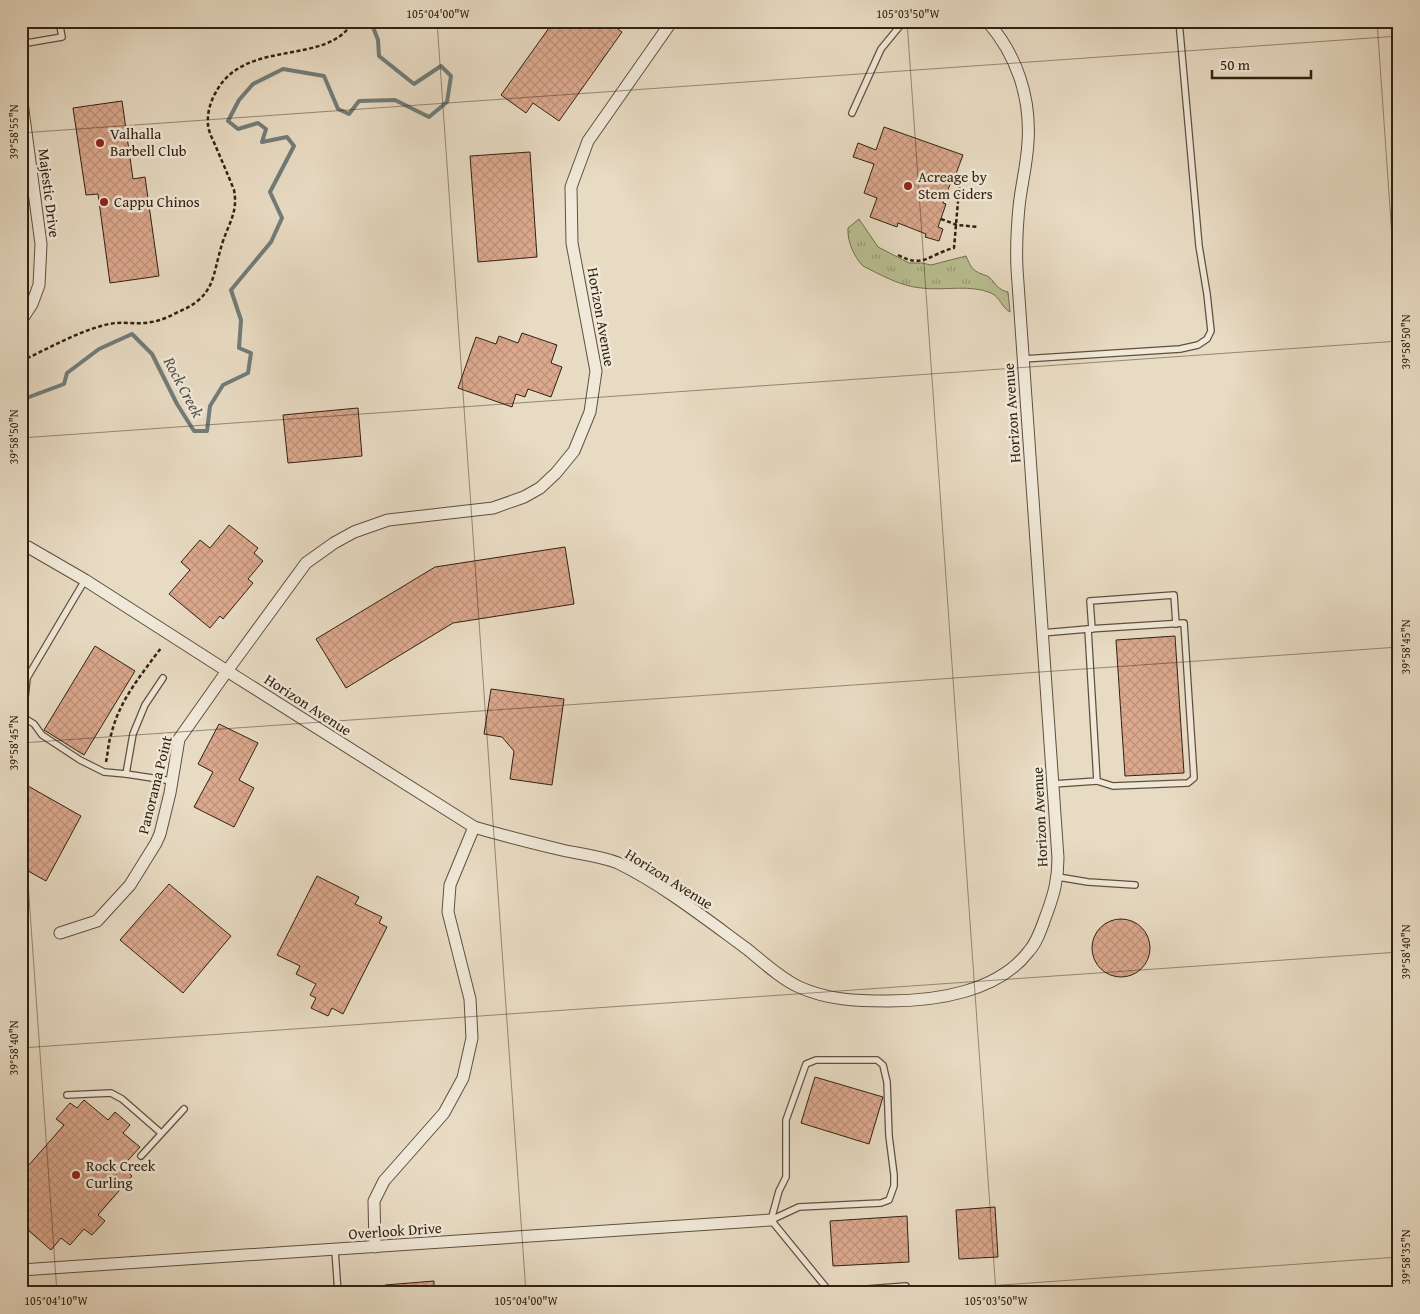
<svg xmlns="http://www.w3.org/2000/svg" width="1420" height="1314" viewBox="0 0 1420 1314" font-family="'Gentium Book Plus',serif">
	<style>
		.grass { fill: url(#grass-tufts); stroke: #757052 }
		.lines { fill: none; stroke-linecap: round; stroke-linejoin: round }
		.stream { stroke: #717c79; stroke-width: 4 }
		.building { fill: url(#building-cross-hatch); stroke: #312211 }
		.lane-casing { stroke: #5f503e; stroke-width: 8 }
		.street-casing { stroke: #5f503e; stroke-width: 13 }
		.path { stroke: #312211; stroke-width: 2.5; stroke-dasharray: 4 2.5; stroke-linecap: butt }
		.lane { stroke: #f0e8d8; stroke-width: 5.5 }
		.street { stroke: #f0e8d8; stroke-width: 11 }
		.ticks { fill: none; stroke: #312211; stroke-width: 1; stroke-opacity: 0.45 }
		.poi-dot { fill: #8f2418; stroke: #f0e8d8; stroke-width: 2 }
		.labels { text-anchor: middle; stroke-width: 5; stroke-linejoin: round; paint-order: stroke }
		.poi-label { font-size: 15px; fill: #312211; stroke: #f0e8d8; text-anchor: start }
		.street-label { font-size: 15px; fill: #312211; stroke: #f0e8d8 }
		.water-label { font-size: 16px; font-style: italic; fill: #514f45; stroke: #f0e8d8 }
		.neatline { fill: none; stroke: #312211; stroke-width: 2 }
		.ticks-label { font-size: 12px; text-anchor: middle; fill: #312211 }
	</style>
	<defs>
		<pattern id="grass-tufts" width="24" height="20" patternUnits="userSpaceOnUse" patternTransform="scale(1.25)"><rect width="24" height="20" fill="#b9bf92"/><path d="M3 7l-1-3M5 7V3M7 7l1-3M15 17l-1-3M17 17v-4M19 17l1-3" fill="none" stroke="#979b76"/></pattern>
		<pattern id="building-cross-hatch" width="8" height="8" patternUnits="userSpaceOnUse" patternTransform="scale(1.25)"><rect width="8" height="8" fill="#dca88e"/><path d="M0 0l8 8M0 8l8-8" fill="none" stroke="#bd9079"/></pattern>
	</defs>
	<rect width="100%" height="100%" fill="#e8dbc3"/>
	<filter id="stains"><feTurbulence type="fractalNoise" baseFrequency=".004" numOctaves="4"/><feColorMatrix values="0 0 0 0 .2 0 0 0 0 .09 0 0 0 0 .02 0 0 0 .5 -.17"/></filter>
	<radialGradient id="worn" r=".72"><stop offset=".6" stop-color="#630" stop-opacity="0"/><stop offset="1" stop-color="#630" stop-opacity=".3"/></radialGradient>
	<path class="grass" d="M 859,219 L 878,247 L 909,263 L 922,263 L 931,265 L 966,256 C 970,265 972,271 982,274 C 984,275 988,276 989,277 C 996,284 998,290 1008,292 L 1010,312 C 1002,308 1000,297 991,293 C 970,284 944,291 921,288 C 900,286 881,275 863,266 C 854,257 847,241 848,228 Z"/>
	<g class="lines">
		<polyline class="stream" points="21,400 64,384 67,373 99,349 132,334 152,354 177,404 194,431 207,431 210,406 223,385 248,373 251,353 239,348 241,320 231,290 271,242 282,218 270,192 294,146 287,137 262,142 266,129 258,123 238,129 228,121 239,100 253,84 283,69 324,76 338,109 349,114 359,101 395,100 429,117 447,102 451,76 441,66 414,84 379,56 378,40 373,27 378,21"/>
	</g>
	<g class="building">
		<polygon points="554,21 607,21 622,32 559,121 533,103 526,113 501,95"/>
		<polygon points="122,101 133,179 145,177 159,276 110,283 98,194 86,195 73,108"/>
		<polygon points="884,127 963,155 954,179 952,179 943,203 946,204 938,227 943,229 939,241 925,237 926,234 898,223 897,227 870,217 877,198 864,193 874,164 853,157 858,143 876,150"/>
		<polygon points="530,152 537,257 478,262 470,156"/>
		<polygon points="522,333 557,345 551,363 562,367 551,397 528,389 525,397 516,394 512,407 458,388 476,337 496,344 499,336 518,343"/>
		<polygon points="358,408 362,456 288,463 283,415"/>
		<polygon points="229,525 258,548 254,553 263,561 248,579 253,583 223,619 220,616 210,628 169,594 190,570 181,562 200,540 210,548"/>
		<polygon points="565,547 574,604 453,623 346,688 316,639 435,567"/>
		<polygon points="1175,636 1184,773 1125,776 1116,640"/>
		<polygon points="95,646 135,671 84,755 44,730"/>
		<polygon points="491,689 564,699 552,785 510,779 514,751 502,737 484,734"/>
		<polygon points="219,724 258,743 239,780 254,788 234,827 194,807 213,772 198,764"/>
		<polygon points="21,782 81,816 46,881 21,867"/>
		<polygon points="317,876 359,897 355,904 382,917 379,923 387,927 343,1014 332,1008 328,1016 311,1008 316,998 310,995 316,984 296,974 300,966 277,955"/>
		<polygon points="169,884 231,936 183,993 120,940"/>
		<circle cx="1121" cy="948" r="29"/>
		<polygon points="815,1077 883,1097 869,1144 801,1123"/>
		<polygon points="84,1100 108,1120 115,1112 130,1125 123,1133 140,1147 122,1167 132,1176 98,1215 105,1221 92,1235 84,1229 70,1245 61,1238 51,1250 28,1230 21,1238 21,1174 64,1125 56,1119 70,1103 77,1108"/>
		<polygon points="995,1207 998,1257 959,1259 956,1210"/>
		<polygon points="907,1216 909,1262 833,1266 830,1221"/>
		<polygon points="434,1281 434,1293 386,1293 385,1285"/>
	</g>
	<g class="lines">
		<g class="lane-casing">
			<g id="lane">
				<polyline points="21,44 62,37 59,21"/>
				<polyline points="852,113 881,49 904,21"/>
				<polyline points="1023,359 1180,349 1198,345 1207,339 1211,331 1207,294 1199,246 1179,21"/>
				<polyline points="85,580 27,678 23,717 34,724 42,735 80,760 104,772 126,774"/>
				<polyline points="1088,629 1184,623 1194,778 1188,783 1113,786 1097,781"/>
				<polyline points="1092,629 1090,601 1174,595 1176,624"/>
				<polyline points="1042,633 1088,629 1097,781 1053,784"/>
				<polyline points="163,678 145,705 133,734 126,774 172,781"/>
				<polyline points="1058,877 1088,882 1135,885"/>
				<polygon points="816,1060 877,1060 883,1065 887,1082 889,1136 894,1175 894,1186 889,1200 881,1203 799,1207 771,1220 779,1191 786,1177 786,1120 806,1064"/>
				<polyline points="67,1095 111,1093 122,1099 161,1133"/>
				<polyline points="141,1156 184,1109"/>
				<polyline points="771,1220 829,1291"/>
				<polyline points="335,1250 338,1293"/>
				<polyline points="828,1292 906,1286 906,1293"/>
			</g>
		</g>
		<g class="street-casing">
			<g id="street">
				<path d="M 672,21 L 588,141 L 571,187 L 572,243 L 596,371 L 590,412 L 574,451 L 556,473 L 540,488 L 524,497 L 493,508 L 388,520 L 354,532 L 334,543 L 306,563 L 227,671 L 474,827 C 504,836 533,843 562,850 C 580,854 601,856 618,863 C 663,885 706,919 747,949 C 763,962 780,978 799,987 C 828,1000 856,1001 888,1001 C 936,1001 998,992 1029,951 C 1038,941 1042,926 1047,913 C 1054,894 1058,879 1058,858 L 1017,269 C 1016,248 1017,228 1019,207 C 1021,186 1027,164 1028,142 C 1031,98 1017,55 987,21"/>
				<polyline points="21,95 41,244 39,285 32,304 21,321"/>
				<polyline points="21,545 28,547 85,580 227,671 179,739 170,793 160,834 156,843 130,885 97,921 60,933"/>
				<polyline points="375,1247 374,1201 384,1181 444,1113 463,1078 472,1038 470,999 448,912 450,885 474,827"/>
				<polyline points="21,1270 771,1220"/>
			</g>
		</g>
		<g class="path">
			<polyline points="941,219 957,225 978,227"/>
			<path d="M 898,255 C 924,269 929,254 954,248 L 960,178"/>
			<path d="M 21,361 C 50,348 78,331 109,324 C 123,321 137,325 151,322 C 160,321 168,317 176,313 C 217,296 211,278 223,241 C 230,221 238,211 234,190 C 228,175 222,161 216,147 C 213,140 209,133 208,125 C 207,114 210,102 216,92 C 245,37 329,67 353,21"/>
			<path d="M 106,762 C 108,753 108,744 111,735 C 119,701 141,675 161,648"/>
		</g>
		<use href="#lane" class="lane"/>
		<use href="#street" class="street"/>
	</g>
	<path class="ticks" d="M 437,21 L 526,1293M 907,21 L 996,1293M 1377,21 L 1399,338M 21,133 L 1399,36M 21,438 L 1399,341M 21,743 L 1399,647M 21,784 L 57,1293M 21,1048 L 1399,952M 888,1293 L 1399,1257"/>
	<g class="poi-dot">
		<circle cx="100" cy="143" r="5"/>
		<circle cx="908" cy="186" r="5"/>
		<circle cx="104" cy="202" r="5"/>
		<circle cx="76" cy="1175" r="5"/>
	</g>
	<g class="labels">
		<g class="poi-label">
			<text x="110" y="139">Valhalla<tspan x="110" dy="17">Barbell Club</tspan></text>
			<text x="918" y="182">Acreage by<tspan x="918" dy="17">Stem Ciders</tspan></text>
			<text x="114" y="207">Cappu Chinos</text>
			<text x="86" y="1171">Rock Creek<tspan x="86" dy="17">Curling</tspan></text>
		</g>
		<g class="street-label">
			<text transform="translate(49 193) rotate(83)" y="5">Majestic Drive</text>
			<text transform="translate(601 317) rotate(80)" y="5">Horizon Avenue</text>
			<text transform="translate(1012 413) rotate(-94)" y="5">Horizon Avenue</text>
			<text transform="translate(308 705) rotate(33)" y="5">Horizon Avenue</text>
			<text transform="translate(155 785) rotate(-76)" y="5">Panorama Point</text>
			<text transform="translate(1040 817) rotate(-93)" y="5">Horizon Avenue</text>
			<text transform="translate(669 879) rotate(32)" y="5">Horizon Avenue</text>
			<text transform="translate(395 1231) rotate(-4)" y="5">Overlook Drive</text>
		</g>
		<g class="water-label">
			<text transform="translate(184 387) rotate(62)" y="6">Rock Creek</text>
		</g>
	</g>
	<rect width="1420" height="1314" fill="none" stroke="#e8dbc3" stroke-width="55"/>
	<path d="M1212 70v8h99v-8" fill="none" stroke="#312211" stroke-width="2.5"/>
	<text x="1220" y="70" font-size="15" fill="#312211" stroke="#f0e8d8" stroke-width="4" paint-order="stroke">50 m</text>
	<rect x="28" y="28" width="1364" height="1258" class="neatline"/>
	<g class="ticks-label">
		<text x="438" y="18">105°04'00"W</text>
		<text x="908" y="18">105°03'50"W</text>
		<text transform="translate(14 132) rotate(-90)" y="4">39°58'55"N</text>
		<text transform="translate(1406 342) rotate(-90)" y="4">39°58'50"N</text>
		<text transform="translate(14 437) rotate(-90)" y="4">39°58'50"N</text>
		<text transform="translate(1406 647) rotate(-90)" y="4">39°58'45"N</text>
		<text transform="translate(14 743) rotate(-90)" y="4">39°58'45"N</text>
		<text transform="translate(1406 952) rotate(-90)" y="4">39°58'40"N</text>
		<text transform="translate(14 1048) rotate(-90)" y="4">39°58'40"N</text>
		<text transform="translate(1406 1257) rotate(-90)" y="4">39°58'35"N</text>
		<text x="56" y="1305">105°04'10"W</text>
		<text x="526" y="1305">105°04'00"W</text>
		<text x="996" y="1305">105°03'50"W</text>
	</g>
	<rect width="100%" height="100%" filter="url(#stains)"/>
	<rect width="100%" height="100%" fill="url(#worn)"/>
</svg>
